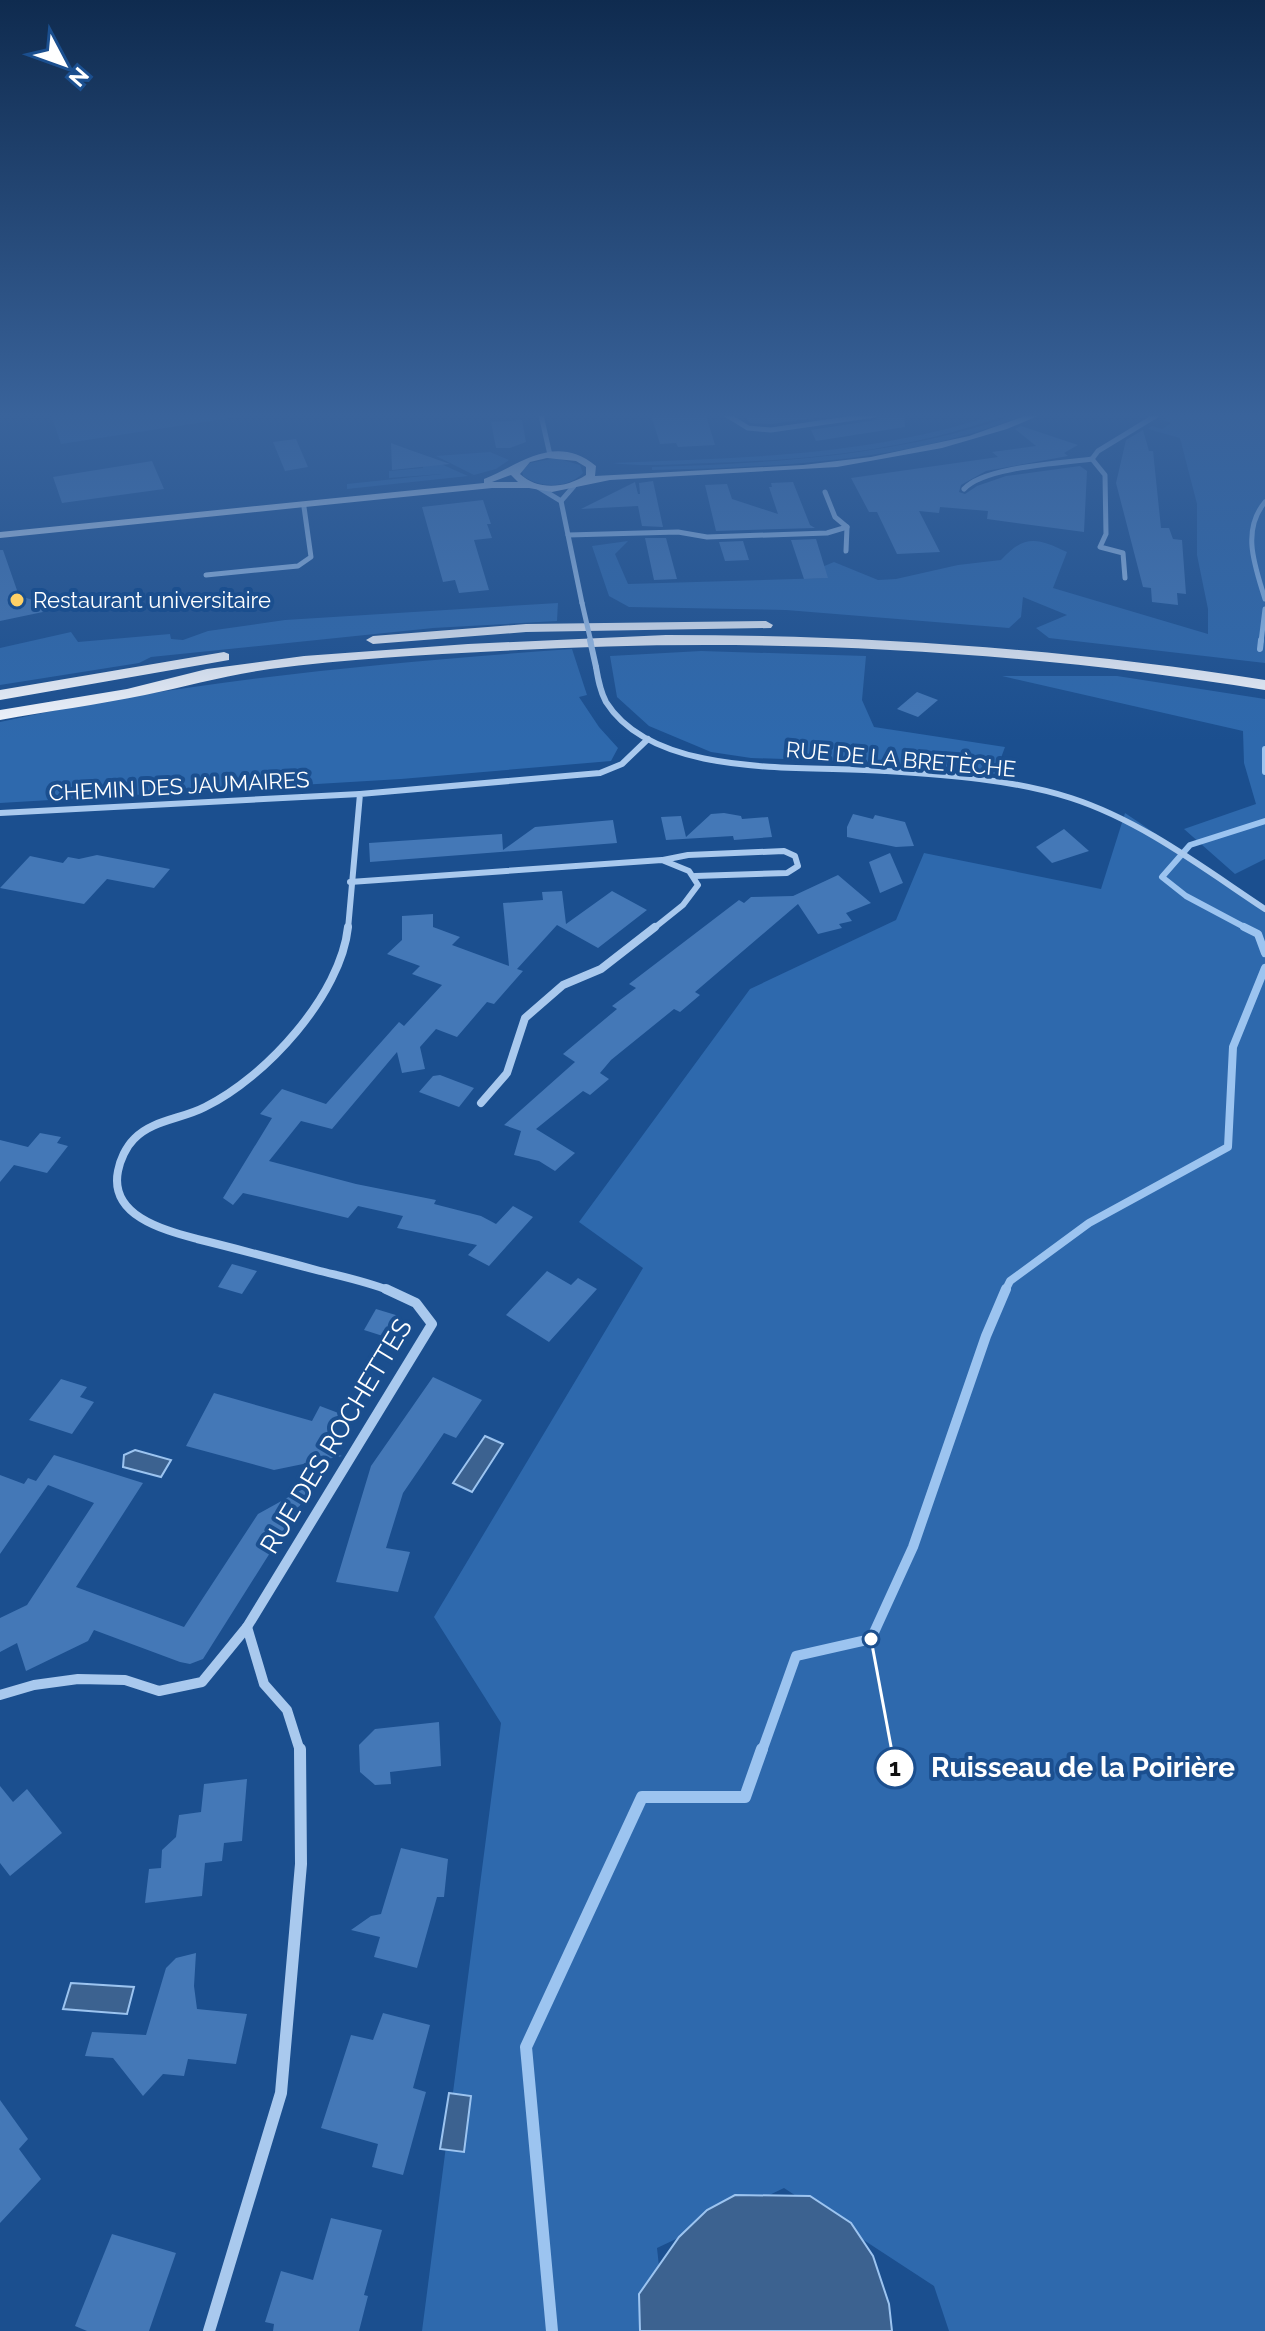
<svg xmlns="http://www.w3.org/2000/svg" width="1265" height="2331" viewBox="0 0 1265 2331" font-family="Raleway,sans-serif">
	<style>
		.green { fill: #2e69ad }
		.water { fill: #3c6290; stroke: #9cc4f0; stroke-width: 2 }
		.lines { fill: none; stroke-linecap: round; stroke-linejoin: round }
		.stream-far4 { stroke: #9cc4f0; stroke-width: 5 }
		.stream-far3 { stroke: #9cc4f0; stroke-width: 6 }
		.stream-far2 { stroke: #9cc4f0; stroke-width: 8 }
		.stream-far1 { stroke: #9cc4f0; stroke-width: 10 }
		.stream { stroke: #9cc4f0; stroke-width: 12 }
		.building { fill: #4478b7 }
		.minor-far4 { stroke: #a9c9ee; stroke-width: 5 }
		.minor-far3 { stroke: #a9c9ee; stroke-width: 6 }
		.minor-far2 { stroke: #a9c9ee; stroke-width: 8 }
		.minor-far1 { stroke: #a9c9ee; stroke-width: 10 }
		.minor { stroke: #a9c9ee; stroke-width: 12 }
		.secondary { fill: #d6e6fa; fill-rule: evenodd }
		.trunk { fill: #f8faff; fill-rule: evenodd }
		.minor-bridge-far1 { stroke: #a9c9ee; stroke-width: 5 }
		.minor-bridge { stroke: #a9c9ee; stroke-width: 6 }
		.poi-dot { fill: #ffd166; stroke: #1b4f8f; stroke-width: 3 }
		.labels { text-anchor: middle; stroke-width: 8; stroke-linejoin: round; paint-order: stroke }
		.far-poi-label { font-size: 22px; fill: #fff; stroke: #1b4f8f; text-anchor: start }
		.far-street-label { font-size: 22px; fill: #fff; stroke: #1b4f8f }
		.street-label { font-size: 26px; fill: #fff; stroke: #1b4f8f }
		.leader { fill: none; stroke: #fff; stroke-width: 3 }
		.callout-dot { fill: #fff; stroke: #1b4f8f; stroke-width: 3 }
		.mark-label { font-size: 24px; text-anchor: middle; font-weight: bold; fill: #111 }
		.callout-label { font-size: 28px; text-anchor: middle; font-weight: bold; fill: #fff; stroke: #1b4f8f; stroke-width: 8; stroke-linejoin: round; paint-order: stroke }
	</style>
	<rect width="100%" height="100%" fill="#1b4f8f"/>
	<g class="green">
		<polygon points="51,415 249,415 61,444"/>
		<path d="M 994,415 L 1006,415 C 911,450 810,460 710,463 C 677,464 645,467 612,463 C 742,458 870,456 994,415 Z"/>
		<path d="M 1016,415 L 1025,415 C 906,462 778,467 652,470 L 652,467 C 777,463 897,456 1016,415 Z"/>
		<path d="M 1169,415 L 1265,415 L 1265,663 L 1049,638 L 1036,628 L 1067,615 L 1023,597 L 1021,617 L 1009,628 L 786,610 L 629,607 L 609,596 L 592,546 L 628,541 L 615,554 L 628,584 L 827,578 L 822,567 L 834,562 L 878,580 L 896,579 L 958,565 L 1001,560 C 1025,534 1037,538 1067,552 L 1053,588 L 1208,634 L 1208,609 L 1197,555 L 1197,504 L 1180,438 L 1148,429 L 1152,426 L 1162,429 L 1171,423 L 1163,420 Z"/>
		<polygon points="490,452 509,460 496,469 474,475 436,456"/>
		<polygon points="423,456 468,476 347,489 347,484 442,474 389,478 389,471 423,468"/>
		<path d="M 556,458 L 580,465 L 583,473 C 568,489 540,488 523,476 L 522,471 L 530,463 Z"/>
		<polygon points="558,603 557,621 433,628 151,657 139,663 0,685 0,648 71,632 78,642 170,634 171,639 183,640 208,631 285,620"/>
		<path d="M 572,649 L 587,695 L 579,697 L 599,727 L 618,748 L 611,761 L 401,779 L 0,803 L 0,722 C 187,680 381,663 572,649 Z"/>
		<polygon points="701,651 866,656 862,700 874,727 1005,747 995,774 877,762 751,758 711,752 649,726 617,697 610,656"/>
		<polygon points="1002,676 1117,676 1265,699 1265,859 1235,874 1184,829 1256,804 1244,763 1243,731"/>
		<polygon points="1125,813 1265,908 1265,2331 949,2331 934,2286 784,2188 657,2248 666,2331 422,2331 501,1723 434,1617 643,1268 579,1222 750,989 896,920 924,853 1101,889"/>
	</g>
	<g class="water">
		<polygon points="485,1436 503,1444 472,1492 453,1483"/>
		<polygon points="135,1450 171,1460 161,1477 123,1467 124,1455"/>
		<polygon points="71,1983 134,1987 127,2014 63,2009"/>
		<polygon points="449,2093 471,2096 464,2152 440,2149"/>
		<polygon points="735,2195 810,2196 851,2223 873,2256 889,2304 892,2331 640,2331 639,2294 679,2237 707,2210"/>
	</g>
	<g class="lines">
		<g class="stream-far4">
			<path d="M 1265,502 C 1241,531 1255,566 1265,599"/>
			<polyline points="1261,642 1265,609"/>
		</g>
		<g class="stream-far3">
			<polyline points="1260,649 1261,640"/>
			<polyline points="1265,749 1265,772"/>
			<polyline points="1248,929 1186,896 1162,877 1190,845 1265,821"/>
		</g>
		<g class="stream-far2">
			<polyline points="1244,927 1258,934 1265,953"/>
			<polyline points="1005,1291 1010,1281 1089,1223 1228,1147 1233,1047 1265,968"/>
		</g>
		<polyline class="stream-far1" points="762,1751 796,1656 871,1639 913,1547 986,1336 1006,1289"/>
		<polyline class="stream" points="552,2331 526,2047 642,1797 745,1797 762,1749"/>
	</g>
	<g class="building">
		<polygon points="651,415 706,415 715,445 678,447 676,443 660,444"/>
		<polygon points="745,415 837,415 771,424 750,423"/>
		<polygon points="880,415 904,415 905,427 816,441 811,430 876,420"/>
		<polygon points="522,420 526,442 510,448 496,448 491,422"/>
		<polygon points="1021,426 1078,445 1064,453 1068,456 986,471 961,485 959,492 965,494 977,486 1006,476 1080,466 1087,471 1084,532 987,519 988,511 940,507 939,513 919,511 940,552 897,554 877,512 869,512 851,478 998,457 992,452 1036,446 1015,429"/>
		<polygon points="1143,430 1149,451 1153,451 1161,528 1169,528 1173,539 1182,540 1186,594 1177,593 1178,605 1152,602 1151,588 1143,587 1116,483 1126,440"/>
		<polygon points="296,439 308,467 285,471 273,442"/>
		<polygon points="391,443 410,450 450,464 392,470"/>
		<polygon points="152,461 164,489 62,503 53,477"/>
		<polygon points="653,481 663,527 642,526 638,506 581,509 635,482 638,494 640,494 639,483"/>
		<polygon points="793,482 810,525 815,528 716,531 705,485 727,484 732,499 778,514 769,487 772,487 771,483"/>
		<polygon points="483,500 491,524 487,524 492,538 474,540 489,590 459,593 455,580 443,582 422,507"/>
		<polygon points="645,538 666,538 677,579 654,580"/>
		<polygon points="816,539 828,578 804,579 791,540"/>
		<polygon points="743,541 749,560 725,561 719,542"/>
		<polygon points="0,550 3,550 19,596 62,608 0,621"/>
		<polygon points="917,692 938,700 918,717 897,709"/>
		<polygon points="724,813 741,816 742,819 768,817 772,837 734,840 733,836 666,840 661,817 681,816 686,837 711,814"/>
		<polygon points="853,814 873,819 875,815 905,822 914,846 896,847 847,837 847,827"/>
		<polygon points="613,820 617,843 370,862 369,843 502,834 503,850 535,827"/>
		<polygon points="1064,829 1089,851 1052,863 1036,847"/>
		<polygon points="890,853 903,883 880,893 869,862"/>
		<polygon points="97,855 170,869 154,888 107,879 84,904 0,888 30,856 63,863 68,857 79,859"/>
		<polygon points="838,875 871,903 846,913 852,921 839,924 842,928 818,934 798,904 695,992 700,995 680,1012 674,1009 611,1060 600,1073 609,1079 590,1095 583,1091 536,1129 575,1153 555,1171 539,1161 514,1155 521,1131 504,1125 575,1062 563,1054 617,1009 612,1006 636,988 629,984 739,900 744,903 751,897 793,896"/>
		<polygon points="562,891 566,924 612,891 647,910 598,948 557,925 517,969 523,971 494,1004 487,1002 457,1037 436,1029 420,1047 425,1069 402,1073 397,1052 332,1129 301,1121 269,1161 356,1184 436,1200 434,1204 481,1216 496,1224 513,1206 533,1217 489,1266 468,1255 477,1245 397,1228 403,1216 358,1206 348,1218 243,1193 233,1205 223,1198 272,1118 260,1114 282,1089 326,1104 399,1022 404,1026 442,985 412,974 420,966 387,954 402,940 402,916 433,914 433,927 460,937 452,945 509,966 503,903 543,900 542,892"/>
		<polygon points="440,1075 474,1088 459,1107 419,1092 433,1076"/>
		<polygon points="40,1133 61,1137 57,1143 68,1146 47,1173 14,1165 0,1182 0,1140 28,1147"/>
		<polygon points="232,1264 257,1271 242,1294 218,1287"/>
		<polygon points="547,1271 571,1285 578,1278 597,1289 549,1342 506,1315"/>
		<polygon points="376,1309 399,1316 386,1337 364,1330"/>
		<polygon points="433,1377 482,1400 456,1438 444,1433 403,1493 386,1548 410,1552 398,1592 336,1582 371,1466"/>
		<polygon points="61,1379 87,1387 80,1397 94,1402 72,1434 29,1420"/>
		<polygon points="214,1393 312,1421 320,1406 341,1414 319,1448 342,1456 274,1470 186,1446"/>
		<polygon points="54,1455 143,1483 76,1587 184,1627 258,1514 314,1483 203,1659 190,1664 180,1662 94,1630 88,1641 26,1671 17,1643 0,1652 0,1618 27,1605 94,1503 48,1485 0,1554 0,1475 24,1484 28,1478 36,1481"/>
		<polygon points="439,1722 441,1766 390,1772 391,1784 375,1785 360,1772 359,1745 375,1729"/>
		<polygon points="247,1779 242,1841 224,1843 222,1861 205,1863 202,1896 145,1903 149,1869 161,1868 162,1850 176,1837 179,1815 201,1812 204,1784"/>
		<polygon points="0,1786 13,1802 27,1789 62,1833 10,1876 0,1863"/>
		<polygon points="401,1848 448,1859 444,1897 437,1897 417,1968 374,1957 380,1937 351,1930 371,1916 381,1914"/>
		<polygon points="196,1953 194,1986 197,2009 247,2014 236,2064 188,2059 184,2076 163,2074 143,2096 113,2058 85,2056 92,2032 146,2035 166,1968 176,1958"/>
		<polygon points="383,2013 430,2025 413,2088 426,2092 403,2175 372,2167 378,2144 321,2128 351,2035 373,2040"/>
		<polygon points="0,2100 28,2139 19,2149 41,2179 0,2223"/>
		<polygon points="331,2218 382,2230 364,2295 368,2296 359,2331 273,2331 274,2324 265,2322 281,2271 313,2280"/>
		<polygon points="112,2234 176,2253 149,2331 87,2331 75,2326"/>
	</g>
	<g class="lines">
		<g class="minor-far4">
			<polyline points="541,415 550,455"/>
			<polyline points="727,415 748,428 771,430 875,415"/>
			<polyline points="538,487 561,501 582,603"/>
			<path d="M 964,489 C 983,467 1062,463 1092,459"/>
			<polyline points="561,501 574,486"/>
			<polyline points="568,535 678,532 707,537 827,533 847,527 835,517 825,492"/>
			<polyline points="846,551 847,527"/>
			<polyline points="206,575 298,566 311,557 304,507"/>
			<polyline points="1125,578 1123,553 1100,547 1106,534 1105,475 1092,459 1098,451 1157,415"/>
		</g>
		<g class="minor-far3">
			<path d="M 596,667 C 598,679 600,691 606,702 C 655,780 806,765 885,771 C 947,775 1011,779 1071,798 C 1142,821 1203,868 1265,909"/>
			<polyline points="0,813 360,794"/>
			<polyline points="663,860 688,855 784,851 795,856 798,866 787,873 695,876"/>
			<polyline points="350,882 662,860 689,871 698,885 683,905 653,929"/>
			<polyline points="348,929 360,794 600,773 622,764 648,739"/>
		</g>
		<g class="minor-far2">
			<path d="M 348,927 C 341,995 265,1078 205,1107 C 182,1119 152,1120 134,1139 C 126,1147 120,1160 118,1171 C 109,1216 164,1230 197,1239 C 238,1249 279,1260 320,1271 C 344,1277 368,1282 390,1291"/>
			<polyline points="481,1103 507,1073 525,1018 563,985 601,969 655,927"/>
		</g>
		<g class="minor-far1">
			<polyline points="247,1627 264,1684 287,1710 300,1751"/>
			<polyline points="0,1695 34,1685 78,1679 125,1680 159,1691 202,1682 247,1627 432,1324 416,1303 386,1289"/>
		</g>
		<polyline class="minor" points="209,2331 281,2093 301,1864 300,1749"/>
		<path class="secondary" d="M 1028,415 L 1040,415 L 1007,429 L 942,448 L 837,467 L 610,480 L 552,492 L 529,488 L 492,488 L 0,538 L 0,532 L 484,483 L 484,479 C 521,464 555,433 596,466 L 595,476 L 803,465 L 871,457 L 969,436 ZM 547,458 L 576,461 L 586,467 L 586,475 C 566,488 538,491 520,474 L 530,462 ZM 511,475 L 518,482 L 492,482 Z"/>
		<g class="trunk">
			<polygon points="766,621 773,625 771,628 526,632 373,644 366,640 373,636 526,624"/>
			<path d="M 666,635 C 868,635 1066,649 1265,680 L 1265,690 C 1011,649 757,636 500,651 C 423,655 346,659 270,669 C 227,675 187,686 145,695 C 97,705 48,711 0,720 L 0,710 L 127,689 L 207,669 L 304,656 L 468,644 Z"/>
			<polygon points="224,652 229,654 229,660 0,700 0,690"/>
		</g>
		<polyline class="minor-bridge-far1" points="582,603 591,642"/>
		<polyline class="minor-bridge" points="590,640 596,667"/>
	</g>
	<linearGradient id="sky" x2="0" y2="1"><stop stop-color="#0f2b4f"/><stop offset="0.56" stop-color="#39639b"/><stop offset="1" stop-color="#39639b" stop-opacity="0"/></linearGradient>
	<rect width="1265" height="741" fill="url(#sky)"/>
	<circle class="poi-dot" cx="17" cy="600" r="8"/>
	<g class="labels">
		<g class="far-poi-label">
			<text x="33" y="608">Restaurant universitaire</text>
		</g>
		<g class="far-street-label">
			<text transform="translate(901 759) rotate(5)" y="8">RUE DE LA BRETÈCHE</text>
			<text transform="translate(179 786) rotate(-3)" y="8">CHEMIN DES JAUMAIRES</text>
		</g>
		<g class="street-label">
			<text transform="translate(336 1436) rotate(-59)" y="9">RUE DES ROCHETTES</text>
		</g>
	</g>
	<path class="leader" d="M871 1639L895 1768"/>
	<g class="callout-dot">
		<circle cx="871" cy="1639" r="8"/>
		<circle cx="895" cy="1768" r="20"/>
	</g>
	<g class="mark-label">
		<text x="895" y="1776">1</text>
	</g>
	<g class="callout-label">
		<text x="1083" y="1777">Ruisseau de la Poirière</text>
	</g>
	<g transform="translate(64 64) rotate(131)" stroke="#1b4f8f" stroke-width="6" paint-order="stroke">
	<path d="M0-6L14 30L0 20L-14 30Z" fill="#ffffff"/>
	<text y="-12" font-size="22" font-weight="bold" text-anchor="middle" fill="#ffffff">N</text>
	</g>
</svg>
